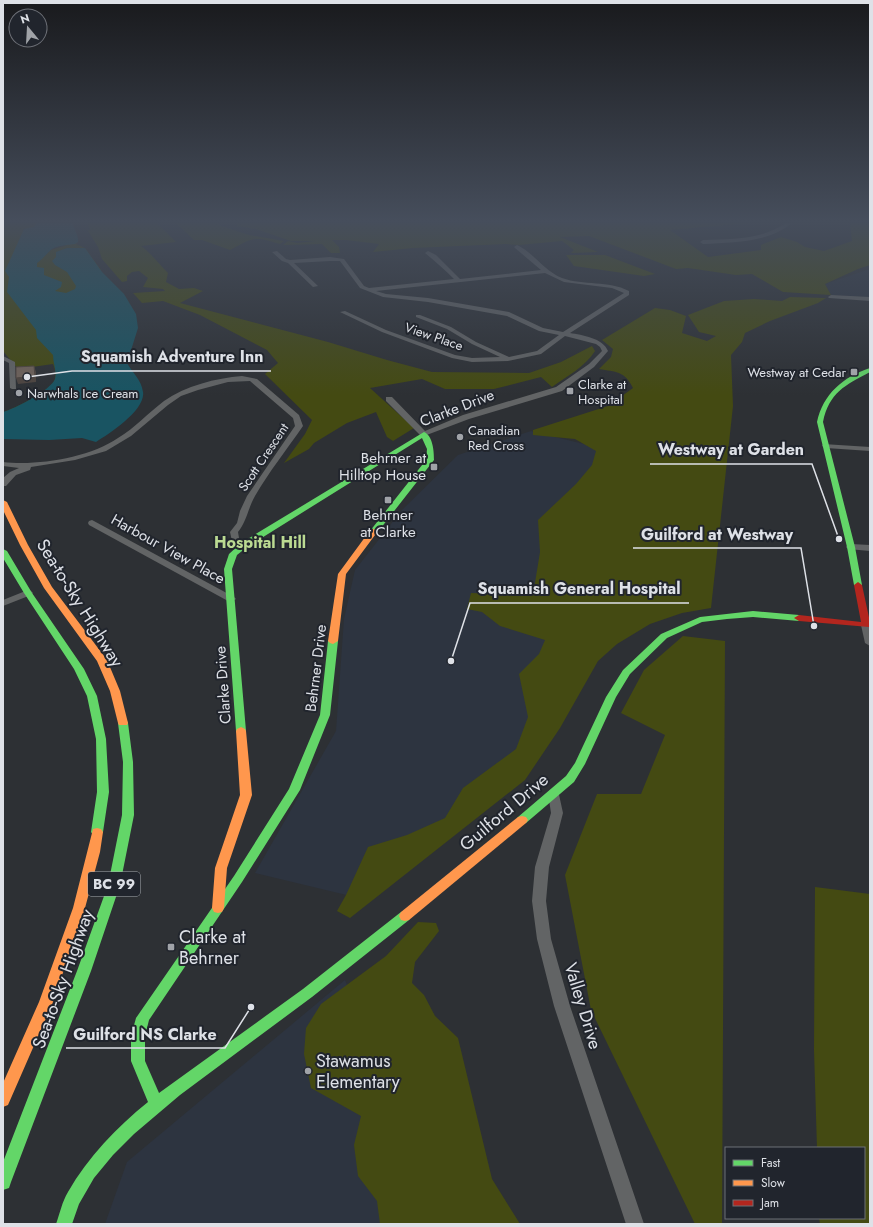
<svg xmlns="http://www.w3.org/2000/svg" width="873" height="1227" viewBox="0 0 873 1227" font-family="Jost,sans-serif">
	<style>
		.built { fill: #2d3440 }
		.green { fill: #444a12 }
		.water { fill: #195462 }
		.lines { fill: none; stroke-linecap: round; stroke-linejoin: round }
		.street { fill: #626465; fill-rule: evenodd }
		.fast { fill: #63d668; fill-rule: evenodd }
		.slow { fill: #ff974d; fill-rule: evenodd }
		.jam { fill: #b3261e; fill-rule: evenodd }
		.shaded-wall { fill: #4e4540 }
		.building { fill: #70635b; stroke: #4e4540 }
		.poi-dot { fill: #a0a3a8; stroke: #21252d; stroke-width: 1.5 }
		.labels { text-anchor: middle; stroke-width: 4; stroke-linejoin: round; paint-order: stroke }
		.far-street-label { font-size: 13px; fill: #dee1e7; stroke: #21252d }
		.far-poi-label { font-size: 13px; fill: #dee1e7; stroke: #21252d; text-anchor: start }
		.shield { fill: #21252d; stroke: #a5a9af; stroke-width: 1 }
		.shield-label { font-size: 14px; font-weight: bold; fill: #dee1e7 }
		.street-label { font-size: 15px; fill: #dee1e7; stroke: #21252d }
		.poi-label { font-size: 15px; fill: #dee1e7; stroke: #21252d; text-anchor: end }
		.neighbourhood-label { font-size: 16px; font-weight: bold; fill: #bbda92; stroke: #21252d }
		.near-street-label { font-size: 18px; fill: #dee1e7; stroke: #21252d }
		.near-poi-label { font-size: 18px; fill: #dee1e7; stroke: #21252d; text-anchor: start }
		.leader { fill: none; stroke: #dee1e7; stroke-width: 1.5 }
		.callout-dot { fill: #dee1e7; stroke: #21252d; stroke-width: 1.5 }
		.callout-label { font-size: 16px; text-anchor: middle; font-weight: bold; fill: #dee1e7; stroke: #21252d; stroke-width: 4; stroke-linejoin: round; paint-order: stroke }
	</style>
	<rect width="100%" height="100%" fill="#2d3034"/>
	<g class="built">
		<polygon points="870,269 870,297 831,295 825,284"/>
		<polygon points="531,431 604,449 553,702 501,776 359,898 255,873 336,731 344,619 355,570 402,510 458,455"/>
		<polygon points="345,980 442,1224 105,1224 127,1162"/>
	</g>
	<g class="green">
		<path d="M 3,223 L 53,223 L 31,251 L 61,351 L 56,399 L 3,412 C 14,409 52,390 55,379 C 56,374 55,368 53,364 L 18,369 L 3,351 Z"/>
		<polygon points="73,223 78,242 76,244 85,248 101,270 87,310 26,277 28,271 51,250 67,245"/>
		<path d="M 87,223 L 157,223 L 176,242 L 141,246 C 150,252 159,264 168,273 L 166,282 L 179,289 L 194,288 L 203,291 L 180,303 L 328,342 L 387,360 L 432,372 L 529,373 L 561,362 L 592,346 L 595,351 C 585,367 567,376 552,387 L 541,377 L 494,389 L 445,389 L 422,379 L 370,388 L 414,428 L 393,441 L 387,437 L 376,412 L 347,423 L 314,443 L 309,449 L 284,463 L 305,434 L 312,420 L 265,374 L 278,363 L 267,350 L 200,315 L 163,301 L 142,303 L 133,293 L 165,291 L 163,289 L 143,287 L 148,278 L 139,271 L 132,272 L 127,276 L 127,281 L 122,282 L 102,259 L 98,247 L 88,231 L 90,229 Z"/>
		<path d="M 176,223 L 219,223 L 219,225 L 249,235 L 284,241 L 280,244 C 254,236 254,237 230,250 L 202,240 L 194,240 Z"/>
		<polygon points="238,223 749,223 670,230 708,257 761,250 761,245 781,237 797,242 805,247 824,251 852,241 850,223 870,223 870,265 858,269 825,284 831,295 783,292 752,274 736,275 688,268 676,269 589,236 560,237 598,252 571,253 574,250 562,241 519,245 505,244 413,248 373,252 379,244 346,240 332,240 339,247 340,253 331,253 322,244 283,245 288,241 297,243 315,241 291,241 256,229 237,226"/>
		<polygon points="566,255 605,255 655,274 644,276 574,266"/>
		<path d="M 790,297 L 826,298 L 818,303 L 770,321 L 745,333 L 742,342 L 731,355 L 733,406 L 711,608 L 682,613 L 650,624 L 617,644 L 598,661 L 560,728 L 525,780 L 350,918 L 337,911 L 346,895 L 368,847 L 407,835 L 445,818 L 463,788 L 516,749 L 528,717 L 519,674 L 539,654 L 545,640 L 500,626 L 482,612 L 467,609 L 471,593 L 533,595 L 540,552 L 538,520 L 576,484 L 592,465 L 596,451 L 575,439 L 533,435 L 533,430 L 608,406 L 633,388 C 625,371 616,372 599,369 L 611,357 L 613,349 L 602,340 L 655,308 L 670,310 L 686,316 L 682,333 L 707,341 L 716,336 L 699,332 L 688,315 L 724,301 L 754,299 L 782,301 Z"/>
		<polygon points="683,636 725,641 722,1224 695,1224 591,1010 565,875 597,794 641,794 665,735 621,713 644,670"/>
		<polygon points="815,887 870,894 870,1224 820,1224 819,1218 864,1218 864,1148 817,1148 814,1050"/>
		<polygon points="418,922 436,923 439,931 415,962 412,983 424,995 435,1016 458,1038 492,1179 520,1224 380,1224 377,1201 358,1176 354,1145 361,1116 311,1088 304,1054 306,1028 321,1004 386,956"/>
	</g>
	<path class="water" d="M 37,223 L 73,223 C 74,230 79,236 78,242 L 75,244 C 69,245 58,245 52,249 C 47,253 43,259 37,263 L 37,267 L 44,268 L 44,275 L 62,282 L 61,287 L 55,291 L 66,293 L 75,289 L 76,286 L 67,272 L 55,265 L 52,261 L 56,257 L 56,252 L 67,248 L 85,248 L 102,272 L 124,294 L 136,314 L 138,328 L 127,363 C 133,374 141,379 143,392 C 146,410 109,434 96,442 L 82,438 L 49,440 L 3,439 L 3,412 C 14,409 51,390 55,379 C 57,372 53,363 53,355 L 37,338 L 36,330 L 7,292 L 9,277 L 5,271 L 24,229 L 34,227 Z"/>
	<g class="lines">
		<g class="street">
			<path d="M 786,223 L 792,223 C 768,243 733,242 703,244 L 700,242 L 703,240 C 732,239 761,240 786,223 Z"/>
			<path d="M 517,245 C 533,252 544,271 562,278 C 584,286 608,280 629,291 L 629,295 L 570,333 C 582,335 603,338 608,351 L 594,367 L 562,391 L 469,419 L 424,436 L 421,436 L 386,401 L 386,397 L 392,397 L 425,431 L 463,415 L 556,387 L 589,364 L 602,351 L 600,347 L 596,344 L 565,336 L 541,354 L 508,361 L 472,362 L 452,358 L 382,332 L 340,312 L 345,311 L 386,330 L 455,355 L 472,358 L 500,357 L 472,344 L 447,329 L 416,317 L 416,315 L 420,315 L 451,327 L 476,342 L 509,357 L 537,351 L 559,335 L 539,331 L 507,316 L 428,302 L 383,297 L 360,288 L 340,261 L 330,261 L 294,263 L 318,286 L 313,287 L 288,263 L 282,261 L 272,252 L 277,251 L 286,259 L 290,260 L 330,257 L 344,259 L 364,286 L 369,288 L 454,279 C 445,270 435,261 425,253 L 428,251 L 436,255 L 460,279 L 541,270 L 515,248 L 514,247 ZM 545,273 L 564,282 L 612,288 L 624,293 L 563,332 L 543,328 L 509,312 L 428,298 L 386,294 L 376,291 Z"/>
			<polygon points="831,295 870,297 870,301 829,298 828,297"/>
			<polygon points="3,356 15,362 16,389 12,389 10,388 9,363 3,360"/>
			<path d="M 242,376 L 257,379 L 299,415 L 303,426 C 287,449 269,472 255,496 C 248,508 247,521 238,532 L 239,538 L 249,545 L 247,547 L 241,547 L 232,541 L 230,532 L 237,523 L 240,511 L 247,496 L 295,426 L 293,418 L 250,381 L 228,382 L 198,390 L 181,396 L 168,405 L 131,436 L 106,451 L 75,460 L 31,467 L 30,470 L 16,475 L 6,486 L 3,486 L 3,478 L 10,472 L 19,468 L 3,466 L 3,462 C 37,466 89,458 118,438 C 135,428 148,413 164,401 C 185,386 216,378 242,376 Z"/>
			<polygon points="823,444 870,447 870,451 826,448 822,446"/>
			<polygon points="92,520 234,597 236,599 231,602 228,601 89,525 88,523 89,521"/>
			<polygon points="851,544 870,545 870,551 848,549 846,547 848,545"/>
			<polygon points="28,590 31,591 33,593 31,595 3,606 3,600"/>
			<polygon points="866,622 870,622 870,646 865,643 861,625"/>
			<polygon points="554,789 558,790 563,813 549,867 546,901 551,939 570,1006 644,1224 626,1224 554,1006 537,939 532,901 535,867 551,813 548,793 550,790"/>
		</g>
		<g class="fast">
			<path d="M 870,368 L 870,372 C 845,385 829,393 823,422 L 855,547 L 862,585 L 858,588 L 854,585 L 847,547 L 817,422 C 823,394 843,377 870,368 Z"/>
			<path d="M 424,432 C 433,436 434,451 434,460 L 377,533 L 374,533 L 370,531 L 426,460 L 427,449 L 422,438 L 247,547 L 237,555 L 232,569 L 246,731 L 245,733 L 237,733 L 236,731 L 224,569 L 229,554 L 241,543 Z"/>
			<polygon points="3,549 7,551 32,593 84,669 97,696 106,739 109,792 103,832 101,835 97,836 93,835 91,832 97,792 96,739 87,696 74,669 24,593 3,558"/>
			<polygon points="753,611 799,615 804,618 799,621 753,617 727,619 702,622 667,638 630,674 616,697 585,764 574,782 526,823 522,824 518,823 516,820 518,817 566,776 575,763 606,697 623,670 661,634 700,617"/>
			<path d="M 333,638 L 338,641 L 330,715 L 300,790 L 242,882 L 149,1020 L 145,1036 L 145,1061 L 159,1093 L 303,989 L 401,912 L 405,911 L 409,912 L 411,916 L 409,920 L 312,997 L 180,1095 L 134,1134 L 113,1155 L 94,1178 L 79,1204 L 72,1224 L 56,1224 C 60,1213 62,1202 68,1192 C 88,1157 117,1127 148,1102 L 131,1061 L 131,1036 L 136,1018 L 234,876 L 289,789 L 320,715 L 328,641 Z"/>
			<polygon points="123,720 127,721 128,723 133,762 134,815 120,885 91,971 11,1182 9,1188 3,1190 3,1162 77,971 108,885 122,815 123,762 118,723 119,721"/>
		</g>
		<g class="slow">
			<polygon points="3,500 7,502 28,545 52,587 107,660 120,691 128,723 127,725 119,725 118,723 110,691 97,661 44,588 20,545 3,510"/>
			<polygon points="371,529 374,529 378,531 346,574 338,641 333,644 330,643 328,641 338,574"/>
			<polygon points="241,727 245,729 246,731 252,795 227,868 224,908 222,912 218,913 214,912 212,908 215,868 240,795 236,731 237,729"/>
			<polygon points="522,816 526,817 528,820 526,823 409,920 405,921 401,920 399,916 401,912 518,817"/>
			<polygon points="97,828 101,829 103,832 100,852 85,908 53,1002 8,1105 3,1107 3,1083 39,1002 73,908 93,829"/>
		</g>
		<polygon class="jam" points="858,582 862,585 870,622 869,627 799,621 794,618 799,615 861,622 854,585"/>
	</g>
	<polygon class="shaded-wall" points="34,366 36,372 36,382 18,384 16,378"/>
	<polygon class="building" points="34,366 35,376 16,378 16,367"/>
	<linearGradient id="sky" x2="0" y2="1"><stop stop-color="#191a1d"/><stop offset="0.56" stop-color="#464e5c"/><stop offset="1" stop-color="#464e5c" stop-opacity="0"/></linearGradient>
	<rect width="873" height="395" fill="url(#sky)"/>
	<g class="poi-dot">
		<rect x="850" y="368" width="8" height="8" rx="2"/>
		<rect x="566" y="387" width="8" height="8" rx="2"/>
		<circle cx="19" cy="393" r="4"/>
		<circle cx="460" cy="437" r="4"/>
		<rect x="430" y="463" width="8" height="8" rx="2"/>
		<rect x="384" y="496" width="8" height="8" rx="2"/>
		<rect x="167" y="943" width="8" height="8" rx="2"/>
		<circle cx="308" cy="1071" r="4"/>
	</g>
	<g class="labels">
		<g class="far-street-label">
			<text transform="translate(434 336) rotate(19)" y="5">View Place</text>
			<text transform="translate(263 457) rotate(-56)" y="5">Scott Crescent</text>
		</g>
		<g class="far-poi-label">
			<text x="846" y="377" text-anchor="end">Westway at Cedar</text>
			<text x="578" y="389">Clarke at<tspan x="578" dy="15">Hospital</tspan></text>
			<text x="27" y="398">Narwhals Ice Cream</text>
			<text x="468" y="435">Canadian<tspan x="468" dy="15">Red Cross</tspan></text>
		</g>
		<rect class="shield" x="88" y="872" width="52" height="24" rx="3"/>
		<g class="shield-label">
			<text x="114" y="889">BC 99</text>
		</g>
		<g class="street-label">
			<text transform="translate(457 408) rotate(-21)" y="5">Clarke Drive</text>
			<text transform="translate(168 549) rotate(29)" y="5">Harbour View Place</text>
			<text transform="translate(316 668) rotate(-83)" y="5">Behrner Drive</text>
			<text transform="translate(223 685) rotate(-94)" y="5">Clarke Drive</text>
		</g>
		<g class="poi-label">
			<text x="426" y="463">Behrner at<tspan x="426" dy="17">Hilltop House</tspan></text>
			<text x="388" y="520" text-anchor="middle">Behrner<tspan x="388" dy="17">at Clarke</tspan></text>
		</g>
		<g class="neighbourhood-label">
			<text x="260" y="548">Hospital Hill</text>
		</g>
		<g class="near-street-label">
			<text transform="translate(80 603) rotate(58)" y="6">Sea-to-Sky Highway</text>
			<text transform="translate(504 812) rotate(-40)" y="6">Guilford Drive</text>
			<text transform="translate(63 979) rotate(-70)" y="6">Sea-to-Sky Highway</text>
			<text transform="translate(583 1006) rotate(73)" y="6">Valley Drive</text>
		</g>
		<g class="near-poi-label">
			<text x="179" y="943">Clarke at<tspan x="179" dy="21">Behrner</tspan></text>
			<text x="316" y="1067">Stawamus<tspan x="316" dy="21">Elementary</tspan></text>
		</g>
	</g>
	<path class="leader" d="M27 377L72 371H271M839 539L812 464H650M814 626L801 548H633M451 661L470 603H689M251 1007L225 1048H66"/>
	<g class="callout-dot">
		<circle cx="27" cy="377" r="4"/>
		<circle cx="839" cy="539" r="4"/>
		<circle cx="814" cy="626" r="4"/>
		<circle cx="451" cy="661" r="4"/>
		<circle cx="251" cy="1007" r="4"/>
	</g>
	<g class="callout-label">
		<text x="172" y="362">Squamish Adventure Inn</text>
		<text x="731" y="455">Westway at Garden</text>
		<text x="717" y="540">Guilford at Westway</text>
		<text x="579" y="594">Squamish General Hospital</text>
		<text x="145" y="1040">Guilford NS Clarke</text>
	</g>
	<rect width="873" height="1227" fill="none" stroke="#dee1e7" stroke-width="8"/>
	<rect x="725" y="1147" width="140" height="72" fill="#21252d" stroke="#6d7077"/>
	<rect x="733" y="1160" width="20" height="6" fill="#63d668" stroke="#6d7077"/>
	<text x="761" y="1167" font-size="12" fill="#dee1e7">Fast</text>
	<rect x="733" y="1180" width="20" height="6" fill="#ff974d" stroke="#6d7077"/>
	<text x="761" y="1187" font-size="12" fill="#dee1e7">Slow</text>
	<rect x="733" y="1200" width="20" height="6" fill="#b3261e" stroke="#6d7077"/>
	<text x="761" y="1207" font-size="12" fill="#dee1e7">Jam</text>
	<g transform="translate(28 28) rotate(342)"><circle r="19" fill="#21252d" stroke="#6d7077"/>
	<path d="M0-3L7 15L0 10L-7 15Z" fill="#a0a3a8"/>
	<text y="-6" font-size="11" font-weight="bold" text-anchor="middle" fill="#dee1e7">N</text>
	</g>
</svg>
